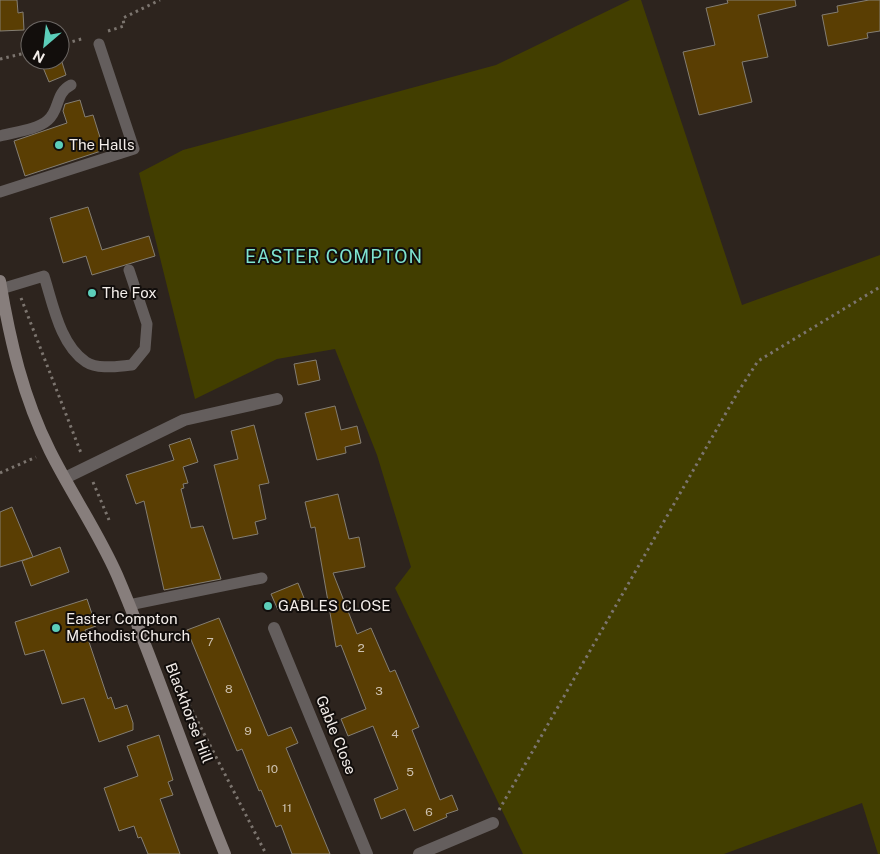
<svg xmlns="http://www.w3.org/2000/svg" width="880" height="854" viewBox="0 0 880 854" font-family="'Public Sans',sans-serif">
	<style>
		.green { fill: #423e00 }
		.building { fill: #5a3e03; stroke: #847e73 }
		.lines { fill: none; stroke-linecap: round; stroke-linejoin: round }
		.path { stroke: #7c756f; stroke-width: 3; stroke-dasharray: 2.5 4; stroke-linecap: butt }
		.lane { stroke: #645e5d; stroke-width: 11 }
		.street { stroke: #645e5d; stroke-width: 12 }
		.secondary { stroke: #877e7c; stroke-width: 12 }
		.poi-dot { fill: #5cceba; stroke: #120e0c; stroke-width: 2 }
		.labels { text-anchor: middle; stroke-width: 4; stroke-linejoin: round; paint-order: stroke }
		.number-label { font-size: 12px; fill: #cdc1b0 }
		.poi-label { font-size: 15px; fill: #f3ede9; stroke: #120e0c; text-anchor: start }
		.street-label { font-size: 15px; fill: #f3ede9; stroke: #120e0c }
		.quarter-label { font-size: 18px; letter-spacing: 1px; fill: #7ee3d0; stroke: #120e0c }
	</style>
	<rect width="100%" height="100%" fill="#2d241e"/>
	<polygon class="green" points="630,0 641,0 742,305 880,255 880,854 878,854 862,803 724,854 523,854 395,588 411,567 377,455 335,349 277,359 195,399 139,173 183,150 496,65"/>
	<g class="building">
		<polygon points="0,0 17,0 18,13 23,12 24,30 0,31"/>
		<polygon points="727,0 795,0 796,6 758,15 768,57 742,62 752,102 699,115 683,52 715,45 706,8 728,3"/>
		<polygon points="869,0 880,0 880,31 867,33 868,38 828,46 822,15 838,12 837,6"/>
		<polygon points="61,59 66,75 49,82 42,65"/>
		<polygon points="80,100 85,117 93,115 104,150 25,176 14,141 67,123 63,111 65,104"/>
		<polygon points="88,207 102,250 149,236 155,256 92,275 86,256 63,263 50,218"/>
		<polygon points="316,360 320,380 298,385 294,364"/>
		<polygon points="335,406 341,430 357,426 361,443 345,447 346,453 317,460 305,413"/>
		<polygon points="254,425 269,483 259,485 266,519 255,522 258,534 233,539 214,465 238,459 231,431"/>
		<polygon points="190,438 198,462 183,467 188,483 183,484 184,488 181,489 191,528 203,526 221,579 164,590 144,501 136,504 126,475 174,460 169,445"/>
		<polygon points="338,494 349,539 359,537 365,567 333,573 357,634 371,628 390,672 395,670 419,727 412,730 440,800 452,795 458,810 446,814 447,817 414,831 405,809 381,819 374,799 398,789 373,726 348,736 341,719 366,709 341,645 336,647 315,527 311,528 305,502"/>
		<polygon points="12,507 33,557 0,567 0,512"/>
		<polygon points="60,547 69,572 31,586 22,561"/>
		<polygon points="298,583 304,598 278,610 271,594"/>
		<polygon points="87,599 96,626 85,630 108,699 111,697 115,709 127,705 133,723 133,730 99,742 84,698 62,704 44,650 25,655 15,622"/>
		<polygon points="219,618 268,736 291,727 298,743 286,748 330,854 292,854 281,825 276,827 261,790 259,791 242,749 237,751 187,630"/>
		<polygon points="159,735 173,780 168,782 173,795 160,799 180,854 148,854 141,837 138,838 134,826 119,831 104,788 138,776 127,746"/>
	</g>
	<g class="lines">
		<g class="path">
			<polyline points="108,31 124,26 123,18 160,0"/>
			<polyline points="60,45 85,38"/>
			<polyline points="0,59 30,52"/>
			<polyline points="21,298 81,453"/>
			<polyline points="0,473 36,457"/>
			<polyline points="93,482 109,520"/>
			<polyline points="180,687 266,854"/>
			<polyline points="499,810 738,392 758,361 880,287"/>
		</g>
		<g class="lane">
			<path d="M 0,136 C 14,132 37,130 48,120 C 60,110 55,93 71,85"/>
			<polyline points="0,192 134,149 99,44"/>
			<path d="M 1,289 L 44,276 C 53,304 60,345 86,362 C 98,370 119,366 132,365 L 145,349 L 147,324 L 129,270"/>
			<polyline points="129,605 262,578"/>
		</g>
		<g class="street">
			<polyline points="65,478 184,420 277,399"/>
			<polyline points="274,628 367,854"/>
			<polyline points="419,854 493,823"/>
		</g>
		<path class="secondary" d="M 0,281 C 10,341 23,397 50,451 C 71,493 98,532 117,575 C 156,666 187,762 225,854"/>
	</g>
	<g class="poi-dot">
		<circle cx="59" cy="145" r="5"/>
		<circle cx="92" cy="293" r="5"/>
		<circle cx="268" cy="606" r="5"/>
		<circle cx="56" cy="628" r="5"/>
	</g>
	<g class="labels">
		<g class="number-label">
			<text x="210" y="646">7</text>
			<text x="361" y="652">2</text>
			<text x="229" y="693">8</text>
			<text x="379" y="695">3</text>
			<text x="248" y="735">9</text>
			<text x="395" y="738">4</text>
			<text x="272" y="773">10</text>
			<text x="410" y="776">5</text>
			<text x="287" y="812">11</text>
			<text x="429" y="816">6</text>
		</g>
		<g class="poi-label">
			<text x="69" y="150">The Halls</text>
			<text x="102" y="298">The Fox</text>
			<text x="278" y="611">GABLES CLOSE</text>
			<text x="66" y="624">Easter Compton<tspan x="66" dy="17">Methodist Church</tspan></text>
		</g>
		<g class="street-label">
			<text transform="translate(189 713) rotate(69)" y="5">Blackhorse Hill</text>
			<text transform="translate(336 735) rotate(68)" y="5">Gable Close</text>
		</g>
		<g class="quarter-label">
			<text x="334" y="263">EASTER COMPTON</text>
		</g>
	</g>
	<g transform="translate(45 45) rotate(208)"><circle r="24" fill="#120e0c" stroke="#6c6764"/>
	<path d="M0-4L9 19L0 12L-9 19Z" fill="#5cceba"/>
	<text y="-8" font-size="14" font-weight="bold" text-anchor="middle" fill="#f3ede9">N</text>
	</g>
</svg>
